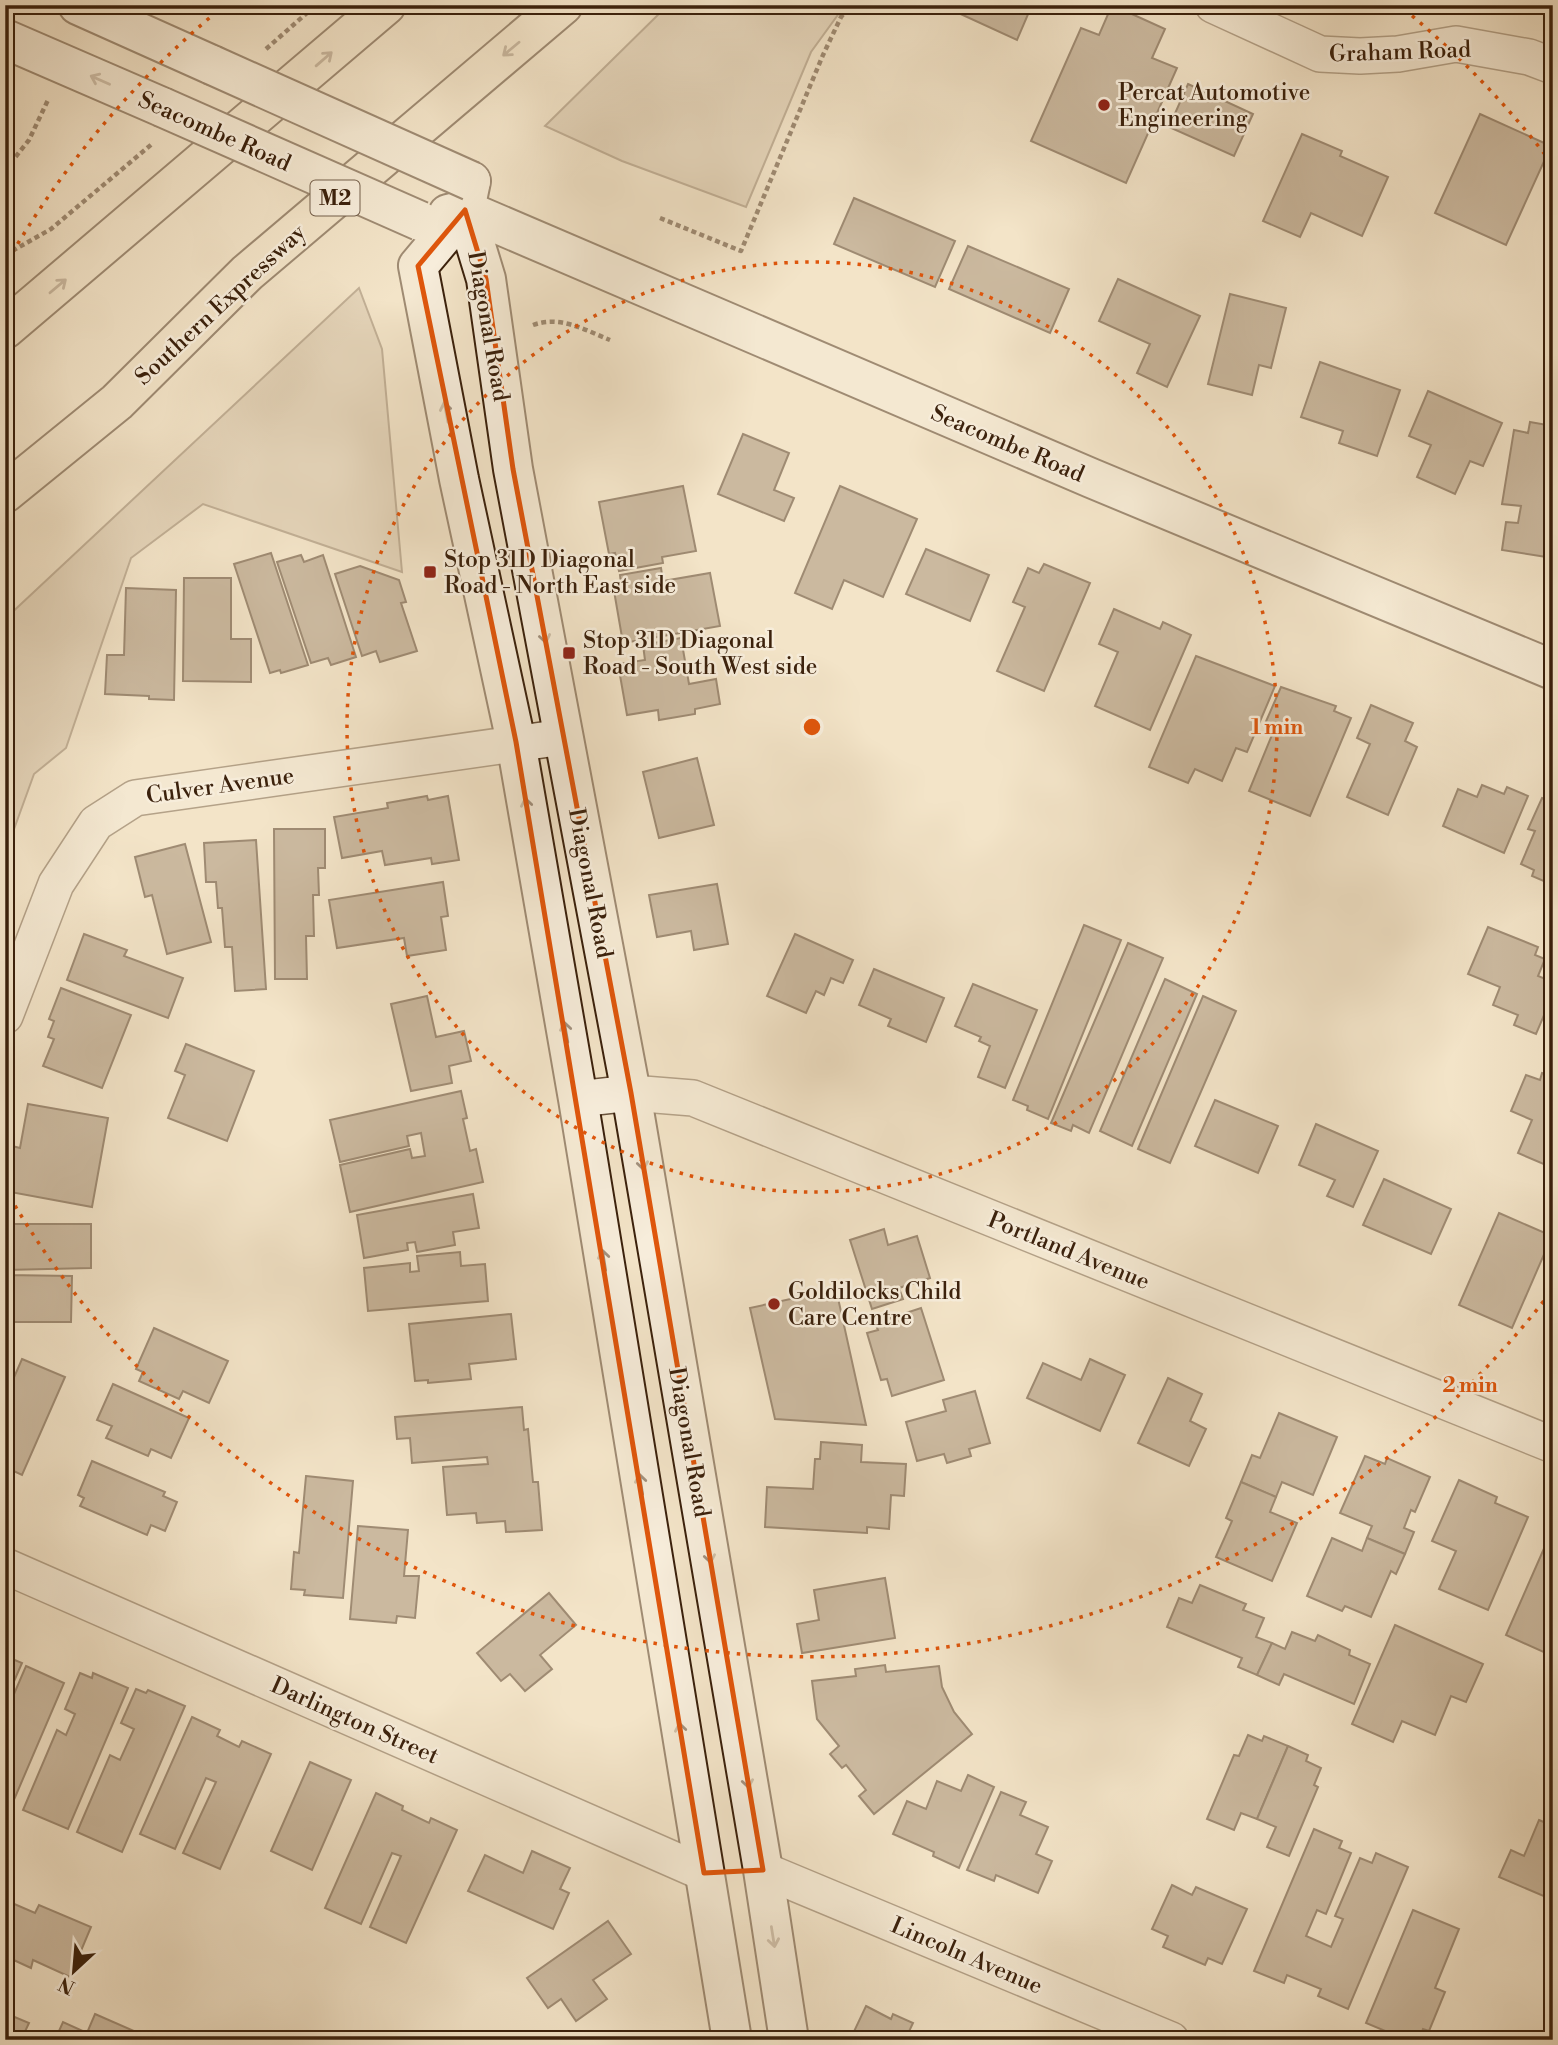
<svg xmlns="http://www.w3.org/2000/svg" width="1558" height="2045" viewBox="0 0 1558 2045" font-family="'Libre Bodoni',serif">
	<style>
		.green { fill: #d4c3a8; stroke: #88725a; stroke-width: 2 }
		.building { fill: #9b866e; stroke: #3b210c; stroke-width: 2 }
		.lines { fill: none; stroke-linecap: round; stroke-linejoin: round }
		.minor-casing { stroke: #69523b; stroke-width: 38 }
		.secondary-casing { stroke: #3b210c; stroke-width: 42 }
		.motorway-casing { stroke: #3b210c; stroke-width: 42 }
		.path { stroke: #3b210c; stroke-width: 4.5; stroke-dasharray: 5 3.5; stroke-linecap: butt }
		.minor { stroke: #f7eddb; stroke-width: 35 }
		.secondary { stroke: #f7eddb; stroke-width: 38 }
		.motorway { stroke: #f3e4c8; stroke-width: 38 }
		.secondary-bridge-casing { stroke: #3b210c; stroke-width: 42; stroke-linecap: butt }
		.secondary-bridge { stroke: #f7eddb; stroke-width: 38 }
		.oneway { stroke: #97826a }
		.oneway2 { stroke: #a2917e }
		.marked { fill: none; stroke: #df560c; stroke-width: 5; stroke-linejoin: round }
		.ring { fill: none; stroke: #df560c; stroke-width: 3.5; stroke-dasharray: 3.5 7 }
		.poi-dot { fill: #8f2418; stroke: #f7eddb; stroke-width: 2.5 }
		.labels { text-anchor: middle; stroke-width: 5; stroke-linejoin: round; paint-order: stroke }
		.shield { fill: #f7eddb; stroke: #735e4a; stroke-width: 2 }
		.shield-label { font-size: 21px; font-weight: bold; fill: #3b210c }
		.street-label { font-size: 23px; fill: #3b210c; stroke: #f7eddb }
		.poi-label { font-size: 23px; fill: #3b210c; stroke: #f7eddb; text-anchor: start }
		.centre { fill: #df560c; stroke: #f7eddb; stroke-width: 3.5 }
		.ring-label { font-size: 21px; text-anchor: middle; font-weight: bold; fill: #df560c; stroke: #f7eddb; stroke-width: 5; stroke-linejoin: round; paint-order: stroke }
	</style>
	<rect width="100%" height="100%" fill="#f3e4c8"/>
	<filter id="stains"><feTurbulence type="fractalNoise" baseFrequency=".00286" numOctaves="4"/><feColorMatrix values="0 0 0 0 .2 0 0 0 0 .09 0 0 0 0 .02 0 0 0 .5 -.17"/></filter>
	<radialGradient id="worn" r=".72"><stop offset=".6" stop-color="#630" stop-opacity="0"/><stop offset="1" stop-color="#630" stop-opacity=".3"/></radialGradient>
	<g class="green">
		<polygon points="668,5 845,5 811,52 746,207 622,161 545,126"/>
		<polygon points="359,288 382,349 402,572 203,504 131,558 66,748 34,774 5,854 5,619"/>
	</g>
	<g class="building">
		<polygon points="941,5 1032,5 1017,40"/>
		<polygon points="1112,5 1165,29 1152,58 1177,68 1126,183 1031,141 1081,28 1099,35"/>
		<polygon points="1188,84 1253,114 1234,156 1169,127"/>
		<polygon points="1480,114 1551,146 1506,245 1435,213"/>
		<polygon points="1302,134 1342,151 1340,156 1388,177 1362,236 1311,213 1300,237 1263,221"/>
		<polygon points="854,198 955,241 935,287 834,244"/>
		<polygon points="968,246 1069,289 1050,333 949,289"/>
		<polygon points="1118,279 1200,316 1167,387 1137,373 1150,344 1099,321"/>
		<polygon points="1230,294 1286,308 1271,368 1259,365 1252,395 1208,384"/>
		<polygon points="1320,362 1400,390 1377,456 1339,443 1343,431 1301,417"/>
		<polygon points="1428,391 1502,423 1483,466 1470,461 1455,494 1417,477 1431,445 1409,436"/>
		<polygon points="1530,422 1553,426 1553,558 1502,550 1506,522 1518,523 1521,506 1502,504 1514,430 1528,433"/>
		<polygon points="743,434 789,453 774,490 794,498 784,521 718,494"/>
		<polygon points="683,486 696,551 662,557 663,563 619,571 615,553 609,554 599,502"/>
		<polygon points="840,486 917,519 883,597 844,580 832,609 795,593"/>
		<polygon points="926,549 989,575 970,621 906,594"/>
		<polygon points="271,553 308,665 281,673 280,670 270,673 234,564"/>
		<polygon points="301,555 304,562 323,555 356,657 331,665 328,658 311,663 277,562"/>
		<polygon points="1044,564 1090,583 1044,691 997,671 1025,607 1013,602 1028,568 1039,573"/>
		<polygon points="360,566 399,580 406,602 401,603 417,651 380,662 376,651 362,656 335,574"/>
		<polygon points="661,568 663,581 710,573 720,626 623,643 613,585 621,584 620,575"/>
		<polygon points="184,578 231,578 231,639 251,639 251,682 183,681"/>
		<polygon points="126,588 176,590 174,700 149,699 149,696 105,694 107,655 124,655"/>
		<polygon points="1114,609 1160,629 1163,622 1191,635 1150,730 1095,706 1118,652 1099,644"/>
		<polygon points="681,638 689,684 716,679 720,704 695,709 695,714 659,720 658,710 627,715 618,664 645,660 643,645"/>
		<polygon points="1196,656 1275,686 1247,752 1236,748 1222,781 1195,769 1188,783 1149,767"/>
		<polygon points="1281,687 1336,706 1334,711 1351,718 1310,816 1249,791 1274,730 1264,726"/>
		<polygon points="1371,705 1413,723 1405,741 1417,747 1388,815 1347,797 1370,744 1357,738"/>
		<polygon points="697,758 714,825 659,838 643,772"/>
		<polygon points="1482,785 1504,794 1507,787 1528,796 1504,853 1443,826 1458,789 1477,797"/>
		<polygon points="427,796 428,800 448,796 459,860 432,864 431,858 385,865 382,851 342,858 334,817 388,808 387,803"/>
		<polygon points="1542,798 1553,803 1553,885 1532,876 1534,870 1521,864 1535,831 1528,829"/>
		<polygon points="274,829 325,829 325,868 318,868 319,895 313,895 314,936 306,936 307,979 275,979"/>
		<polygon points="256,840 266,989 235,991 232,947 225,947 222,908 218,908 216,882 206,882 204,843"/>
		<polygon points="185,844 211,942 167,954 152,895 145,897 135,857"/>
		<polygon points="443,882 448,916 441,917 446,950 407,956 404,938 337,948 329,900"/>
		<polygon points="717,884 728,944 694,950 691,931 657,937 649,895"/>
		<polygon points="1084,925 1121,940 1048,1119 1027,1110 1028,1106 1013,1100"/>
		<polygon points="1488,927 1538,947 1535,955 1545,959 1538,976 1548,980 1545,990 1553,994 1536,1034 1514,1025 1518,1015 1493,1005 1500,987 1468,974"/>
		<polygon points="84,934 127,950 124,956 183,978 168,1018 67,980"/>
		<polygon points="795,934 853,960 843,983 831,978 824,995 816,991 806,1013 767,996"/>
		<polygon points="1128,943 1163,958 1089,1133 1073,1125 1071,1131 1051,1123"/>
		<polygon points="874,969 944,998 926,1042 888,1026 891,1019 859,1005"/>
		<polygon points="1165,979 1197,994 1132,1146 1100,1131"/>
		<polygon points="973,984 1037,1010 1005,1088 978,1077 990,1046 979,1041 981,1037 955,1026"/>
		<polygon points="61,988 131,1015 102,1088 43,1066 54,1039 48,1037 54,1021 49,1019"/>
		<polygon points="427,996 436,1037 464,1031 471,1061 449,1066 452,1083 411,1091 391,1004"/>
		<polygon points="1203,996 1236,1011 1170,1163 1138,1149"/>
		<polygon points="186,1044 254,1071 227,1141 168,1118 185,1075 175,1071"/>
		<polygon points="1542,1073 1553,1077 1553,1168 1518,1153 1532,1120 1511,1111 1526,1075 1540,1080"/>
		<polygon points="461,1091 467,1118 463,1119 470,1151 476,1149 483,1182 350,1212 340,1165 410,1149 412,1158 425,1156 421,1133 407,1136 409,1146 340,1162 330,1120"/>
		<polygon points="1215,1100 1278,1126 1258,1173 1195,1146"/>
		<polygon points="28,1104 108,1118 92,1207 5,1191 12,1146 20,1148"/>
		<polygon points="1316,1124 1378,1151 1353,1207 1327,1196 1335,1180 1299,1165"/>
		<polygon points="1384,1179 1451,1209 1431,1254 1363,1225"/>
		<polygon points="473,1194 479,1228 453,1232 455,1245 417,1252 415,1242 407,1243 408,1250 364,1258 357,1215"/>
		<polygon points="1499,1213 1552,1236 1512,1328 1459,1305"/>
		<polygon points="5,1224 91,1224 91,1268 5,1270"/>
		<polygon points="884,1229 888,1245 917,1236 930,1278 899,1288 903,1299 872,1309 850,1240"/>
		<polygon points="460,1252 461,1266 485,1264 488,1301 368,1311 364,1268 410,1263 410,1272 419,1271 417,1256"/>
		<polygon points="5,1272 6,1275 72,1276 71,1322 5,1322"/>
		<polygon points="836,1289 866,1425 775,1419 750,1308"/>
		<polygon points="921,1308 944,1380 892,1396 887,1379 881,1380 867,1333 878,1330 875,1323"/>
		<polygon points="511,1314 516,1359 469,1364 471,1379 428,1383 428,1380 415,1381 409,1324"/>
		<polygon points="154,1328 228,1361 209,1403 183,1391 179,1399 139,1381 143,1372 136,1369"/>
		<polygon points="22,1359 65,1377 22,1475 5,1467 5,1398"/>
		<polygon points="1090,1359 1125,1375 1100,1431 1027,1398 1043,1363 1081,1380"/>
		<polygon points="1168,1378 1202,1394 1190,1421 1206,1429 1189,1466 1138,1443"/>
		<polygon points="113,1384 189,1418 171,1458 151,1449 148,1456 106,1438 112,1426 97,1420"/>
		<polygon points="975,1391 990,1443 969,1449 971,1456 947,1463 944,1454 917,1461 906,1422 946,1411 943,1400"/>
		<polygon points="522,1407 524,1430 528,1429 533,1482 538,1482 542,1530 506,1532 505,1521 477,1523 476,1513 447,1515 443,1467 488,1464 487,1457 412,1463 410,1438 397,1439 395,1417"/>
		<polygon points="1279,1413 1337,1437 1313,1495 1282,1482 1276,1497 1241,1482 1252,1455 1260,1458"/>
		<polygon points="821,1442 862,1445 861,1462 906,1464 904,1496 891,1495 889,1529 867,1527 867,1533 765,1527 767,1487 813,1489 815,1459 820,1459"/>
		<polygon points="1365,1456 1385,1464 1387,1458 1430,1477 1415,1512 1411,1510 1404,1528 1414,1532 1405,1554 1367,1538 1372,1526 1340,1513"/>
		<polygon points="92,1461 165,1492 163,1496 177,1502 165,1531 151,1525 147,1535 80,1506 84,1498 78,1495"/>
		<polygon points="306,1476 353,1481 343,1598 304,1595 305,1590 291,1589 294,1552 299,1553"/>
		<polygon points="1459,1480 1497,1497 1495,1503 1528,1517 1488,1610 1439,1589 1456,1551 1432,1541"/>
		<polygon points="1241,1482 1276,1497 1270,1512 1297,1523 1272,1581 1216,1557 1232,1521 1226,1518"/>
		<polygon points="358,1526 408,1530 404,1576 419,1576 415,1618 397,1616 396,1623 350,1619"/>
		<polygon points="1553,1528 1553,1643 1548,1654 1506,1635"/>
		<polygon points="1332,1538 1362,1551 1367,1538 1405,1554 1396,1574 1391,1571 1371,1617 1345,1606 1342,1611 1307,1596"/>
		<polygon points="885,1578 895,1638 802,1653 797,1624 819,1620 814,1590"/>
		<polygon points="1200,1585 1246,1604 1243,1610 1264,1618 1256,1637 1272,1643 1257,1675 1238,1667 1242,1658 1167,1627 1179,1598 1192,1603"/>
		<polygon points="549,1593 576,1625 540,1655 552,1669 525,1691 510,1674 501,1681 477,1653"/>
		<polygon points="1395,1625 1483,1664 1466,1702 1451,1696 1435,1735 1402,1721 1393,1742 1352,1724"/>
		<polygon points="1292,1632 1315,1641 1318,1635 1350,1650 1349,1655 1370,1664 1354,1704 1284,1674 1279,1685 1257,1675 1272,1643 1285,1649"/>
		<polygon points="5,1656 22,1663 5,1702"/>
		<polygon points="885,1665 886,1672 939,1666 942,1687 954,1712 972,1734 874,1814 859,1796 866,1790 846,1765 842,1768 830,1754 839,1746 817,1719 812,1681 856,1676 855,1669"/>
		<polygon points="26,1666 64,1683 7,1816 5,1715"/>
		<polygon points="80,1673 92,1678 93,1673 128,1688 68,1829 23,1810 57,1730 66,1735 75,1714 65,1709"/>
		<polygon points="136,1689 146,1693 148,1690 185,1706 122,1852 77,1832 110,1755 120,1760 134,1729 121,1723"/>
		<polygon points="192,1717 220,1730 217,1736 239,1747 242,1741 271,1754 220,1869 183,1853 216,1782 206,1778 175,1849 140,1834"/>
		<polygon points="1248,1735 1262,1741 1264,1736 1288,1746 1257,1819 1241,1813 1234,1830 1207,1819 1234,1755 1239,1756"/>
		<polygon points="1288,1746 1308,1755 1306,1761 1321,1768 1314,1785 1318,1787 1289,1856 1267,1847 1276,1827 1257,1819"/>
		<polygon points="310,1762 351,1780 312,1870 271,1851"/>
		<polygon points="968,1775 994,1787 959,1868 933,1856 934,1852 893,1834 907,1801 926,1809 937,1781 961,1791"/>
		<polygon points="1001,1792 1026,1802 1020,1815 1048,1827 1036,1854 1052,1861 1038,1893 996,1875 994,1881 967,1870"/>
		<polygon points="376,1793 403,1806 402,1810 429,1823 431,1818 457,1830 406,1943 370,1927 401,1856 392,1853 361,1924 325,1908"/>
		<polygon points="1539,1820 1553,1826 1553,1900 1499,1877 1511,1850 1524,1856"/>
		<polygon points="1314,1829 1342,1841 1339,1848 1351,1853 1326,1914 1317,1910 1306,1936 1331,1947 1343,1919 1335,1916 1360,1858 1372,1863 1376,1853 1408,1867 1348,2009 1318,1996 1321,1989 1287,1975 1284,1983 1254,1971"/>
		<polygon points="532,1851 570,1868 560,1889 569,1893 553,1929 468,1891 485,1855 523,1873"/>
		<polygon points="1172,1885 1192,1895 1196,1887 1247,1909 1222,1964 1208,1958 1205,1965 1163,1947 1168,1936 1152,1929"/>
		<polygon points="5,1900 35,1913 39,1905 91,1927 70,1977 33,1960 31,1968 5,1956"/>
		<polygon points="1413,1910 1459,1929 1435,1988 1445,1992 1429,2031 1423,2029 1419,2040 1407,2040 1366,2023"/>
		<polygon points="608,1921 631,1954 593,1980 607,1999 576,2021 561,1999 548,2008 527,1978"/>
		<polygon points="866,2006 891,2019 893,2014 913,2023 905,2040 850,2040"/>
		<polygon points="5,2013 29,2023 21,2040 5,2040"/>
		<polygon points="95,2014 143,2035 141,2040 55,2040 63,2022 87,2033"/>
	</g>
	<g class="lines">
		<g class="minor-casing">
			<g id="minor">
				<polyline points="1213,5 1320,54 1360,56 1398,54 1456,44 1529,57 1553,66"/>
				<polyline points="5,1016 56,884 96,823 135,798 563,737"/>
				<polyline points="578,1099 631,1093 693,1098 1553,1445"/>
				<polyline points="5,1566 704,1873"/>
				<polyline points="763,1870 1171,2040"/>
			</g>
		</g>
		<g class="secondary-casing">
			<g id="secondary">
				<polyline points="78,5 212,65"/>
				<polyline points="5,39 162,107"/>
				<polyline points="471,181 465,210 486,279 513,469 631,1093 763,1870 789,2040"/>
				<polyline points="465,210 418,266 459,479 516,742 578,1099 732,2040"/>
				<polyline points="448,214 465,210 1091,478 1553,670"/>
			</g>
		</g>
		<g class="motorway-casing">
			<g id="motorway">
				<polyline points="5,329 386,5"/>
				<polyline points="5,493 117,402 247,273 563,5"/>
			</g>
		</g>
		<g class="path">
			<polyline points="266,49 316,5"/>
			<polyline points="5,170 29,140 48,100"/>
			<polyline points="660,218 741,251 823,55 841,17 851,5"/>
			<polyline points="5,255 51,229 152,144"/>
			<path d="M 533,325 C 560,315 585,330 610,340"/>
		</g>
		<use href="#minor" class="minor"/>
		<use href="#secondary" class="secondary"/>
		<use href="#motorway" class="motorway"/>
		<g class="secondary-bridge-casing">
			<g id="secondary-bridge">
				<polyline points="212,65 471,181"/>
				<polyline points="162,107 420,221"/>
			</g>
		</g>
		<use href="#secondary-bridge" class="secondary-bridge"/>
	</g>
	<defs><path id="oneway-shaft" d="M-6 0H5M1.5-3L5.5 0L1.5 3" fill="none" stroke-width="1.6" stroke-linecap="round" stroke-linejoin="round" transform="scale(1.75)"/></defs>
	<g class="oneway">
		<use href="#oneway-shaft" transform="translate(511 49) rotate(140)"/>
		<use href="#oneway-shaft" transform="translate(324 59) rotate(-41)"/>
		<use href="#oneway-shaft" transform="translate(58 286) rotate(-40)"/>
	</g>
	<g class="oneway2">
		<use href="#oneway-shaft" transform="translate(100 80) rotate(-156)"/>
		<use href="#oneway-shaft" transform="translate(446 412) rotate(-101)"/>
		<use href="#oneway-shaft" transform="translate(544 633) rotate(79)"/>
		<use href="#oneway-shaft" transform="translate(527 808) rotate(-100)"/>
		<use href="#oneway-shaft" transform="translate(566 1032) rotate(-100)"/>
		<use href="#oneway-shaft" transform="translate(642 1160) rotate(80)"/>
		<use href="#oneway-shaft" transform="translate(604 1260) rotate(-99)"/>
		<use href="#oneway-shaft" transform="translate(641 1484) rotate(-99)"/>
		<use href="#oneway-shaft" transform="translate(709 1553) rotate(80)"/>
		<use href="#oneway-shaft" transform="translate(681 1733) rotate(-99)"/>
		<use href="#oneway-shaft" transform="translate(747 1778) rotate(80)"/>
		<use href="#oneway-shaft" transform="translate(773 1937) rotate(81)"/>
	</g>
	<path d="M0 0H1558V2045H0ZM 465,210 L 486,279 L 513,469 L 631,1093 L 763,1870 L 704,1873 L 516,742 L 418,266 Z" fill="#f3e4c8" fill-opacity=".55" fill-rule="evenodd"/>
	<path class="marked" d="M 465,210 L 486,279 L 513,469 L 631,1093 L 763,1870 L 704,1873 L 516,742 L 418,266 Z"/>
	<g class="ring">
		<circle cx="812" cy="727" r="465"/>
		<path d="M1550 1293A930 930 0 0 1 7 1192M7 262A930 930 0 0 1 220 9M1404 9A930 930 0 0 1 1550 161"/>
	</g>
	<g class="poi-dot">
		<circle cx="1104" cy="105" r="7"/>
		<rect x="423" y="565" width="14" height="14" rx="3.5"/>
		<rect x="562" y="646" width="14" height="14" rx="3.5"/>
		<circle cx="774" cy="1304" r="7"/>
	</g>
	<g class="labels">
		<rect class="shield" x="310.5" y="180.5" width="49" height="35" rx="5"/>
		<g class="shield-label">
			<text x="335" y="205">M2</text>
		</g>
		<g class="street-label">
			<text transform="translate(1400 51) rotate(-2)" y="8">Graham Road</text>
			<text transform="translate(215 131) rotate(24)" y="8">Seacombe Road</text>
			<text transform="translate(220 304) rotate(-43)" y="8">Southern Expressway</text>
			<text transform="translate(489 326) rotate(80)" y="8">Diagonal Road</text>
			<text transform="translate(1008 443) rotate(23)" y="8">Seacombe Road</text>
			<text transform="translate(220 785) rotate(-8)" y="8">Culver Avenue</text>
			<text transform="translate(591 883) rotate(79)" y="8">Diagonal Road</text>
			<text transform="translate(1069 1250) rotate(22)" y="8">Portland Avenue</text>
			<text transform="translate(690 1442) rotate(80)" y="8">Diagonal Road</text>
			<text transform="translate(355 1720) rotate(24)" y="8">Darlington Street</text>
			<text transform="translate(967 1955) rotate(23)" y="8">Lincoln Avenue</text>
		</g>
		<g class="poi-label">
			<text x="1118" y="100">Percat Automotive<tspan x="1118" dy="26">Engineering</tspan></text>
			<text x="444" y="567">Stop 31D Diagonal<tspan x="444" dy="26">Road - North East side</tspan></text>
			<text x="583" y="648">Stop 31D Diagonal<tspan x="583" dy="26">Road - South West side</tspan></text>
			<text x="788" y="1299">Goldilocks Child<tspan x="788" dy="26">Care Centre</tspan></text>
		</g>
	</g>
	<circle cx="812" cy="727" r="10" class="centre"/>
	<g class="ring-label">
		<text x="1277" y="734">1 min</text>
		<text x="1470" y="1392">2 min</text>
	</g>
	<rect width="1558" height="2045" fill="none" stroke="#f3e4c8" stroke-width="28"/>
	<rect x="7" y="7" width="1544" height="2031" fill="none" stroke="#3b210c" stroke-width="3.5"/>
	<rect x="14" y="14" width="1530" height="2017" fill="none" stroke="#3b210c" stroke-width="2"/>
	<g transform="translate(74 1971) rotate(206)" stroke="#f7eddb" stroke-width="5" paint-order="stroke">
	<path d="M0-5L12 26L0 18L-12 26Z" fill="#3b210c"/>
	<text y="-10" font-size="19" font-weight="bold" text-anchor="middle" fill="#3b210c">N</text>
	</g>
	<rect width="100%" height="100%" filter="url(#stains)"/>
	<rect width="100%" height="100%" fill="url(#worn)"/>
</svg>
